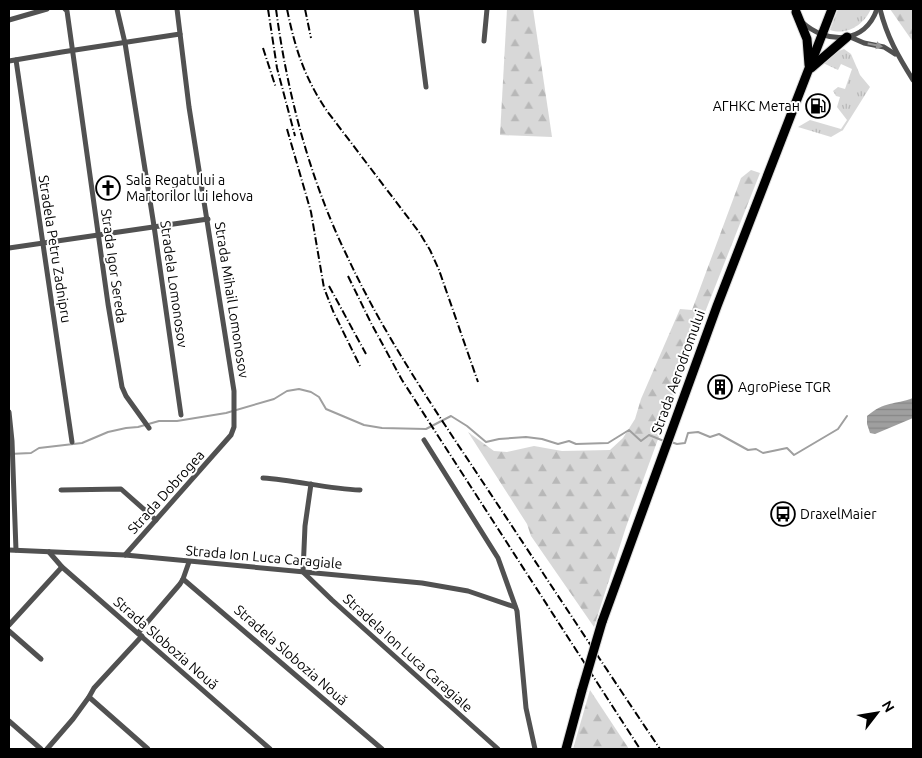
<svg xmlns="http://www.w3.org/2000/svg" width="922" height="758" viewBox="0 0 922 758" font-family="Ubuntu,sans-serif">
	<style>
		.grass { fill: url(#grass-tufts) }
		.forest { fill: url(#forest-firs) }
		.water { fill: url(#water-rules) }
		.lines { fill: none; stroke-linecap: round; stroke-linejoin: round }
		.stream { stroke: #9f9f9f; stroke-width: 2 }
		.trunk-casing { stroke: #dbdbdb; stroke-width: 11 }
		.minor { stroke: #515151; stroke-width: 5 }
		.trunk { stroke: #000; stroke-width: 9 }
		.rail { stroke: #000; stroke-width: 2; stroke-dasharray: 8 2.5 1 2.5; stroke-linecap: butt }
		.trunk-bridge-casing { stroke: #dbdbdb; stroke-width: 11; stroke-linecap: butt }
		.trunk-bridge { stroke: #000; stroke-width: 9 }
		.oneway { fill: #979797 }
		.labels { text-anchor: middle; stroke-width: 4; stroke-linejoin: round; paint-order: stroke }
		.poi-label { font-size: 14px; fill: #000; stroke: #fff; text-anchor: start }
		.street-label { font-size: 14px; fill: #000; stroke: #fff }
	</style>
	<defs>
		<pattern id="grass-tufts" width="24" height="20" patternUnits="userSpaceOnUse" patternTransform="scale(1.25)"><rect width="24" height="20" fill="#d8d8d8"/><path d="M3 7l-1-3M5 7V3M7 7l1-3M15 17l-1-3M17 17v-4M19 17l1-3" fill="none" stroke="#b8b8b8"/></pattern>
		<pattern id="forest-firs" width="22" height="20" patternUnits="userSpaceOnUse" patternTransform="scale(1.25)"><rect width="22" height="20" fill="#d8d8d8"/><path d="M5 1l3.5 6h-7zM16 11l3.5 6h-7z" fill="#b8b8b8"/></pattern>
		<pattern id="water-rules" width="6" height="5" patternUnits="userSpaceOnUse" patternTransform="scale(1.25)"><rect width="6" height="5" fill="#9f9f9f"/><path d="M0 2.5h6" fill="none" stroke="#878787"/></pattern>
	</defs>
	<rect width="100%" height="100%" fill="#fff"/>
	<g class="grass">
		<path d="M 838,9 L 871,9 C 864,24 848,36 830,30 Z"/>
		<polygon points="844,49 851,54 860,75 870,87 843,130 831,137 798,127 810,120 841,129 847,120 837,107 840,97 836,96 833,91 838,87 845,89 852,69 841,64 838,70 823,63 839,51"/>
	</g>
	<g class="forest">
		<polygon points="507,9 533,9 552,137 500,135"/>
		<polygon points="890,9 913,9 913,42"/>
		<polygon points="751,170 760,173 696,335 626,527 594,627 531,536 527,524 468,432 494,451 507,452 534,446 562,451 610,450 623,438 635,419 641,399 680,309 692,310 741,178"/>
		<polygon points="590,690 629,749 573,749"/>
	</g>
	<path class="water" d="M 913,398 L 913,418 L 875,434 L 870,433 L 867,424 L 867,416 C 885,401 894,405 913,398 Z"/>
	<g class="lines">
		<g class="stream">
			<polyline points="671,442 677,444 685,443 688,433 698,432 710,437 719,434 748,450 756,449 763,453 787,448 794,455 838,429 847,416"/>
			<polyline points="9,454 31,453 39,448 82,443 108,432 126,428 138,427 159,421 177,421 226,413 274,399 287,391 299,389 311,392 319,397 326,409 364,425 382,428 426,429 451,416 467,426 486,442 499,439 526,437 542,439 558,444 569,441 576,444 608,443 629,430 641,441 649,435 664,441"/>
		</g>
		<g class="trunk-casing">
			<g id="trunk">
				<polyline points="796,12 807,39 809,65"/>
				<polyline points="811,68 847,37"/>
				<polyline points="602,622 717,306 832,9"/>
				<polyline points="566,749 582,690"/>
			</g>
		</g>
		<g class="minor">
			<polyline points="65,9 67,11 108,304 122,387 126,396 149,428"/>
			<polyline points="117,9 125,43 154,226 181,415"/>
			<polyline points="416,9 426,87"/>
			<path d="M 880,9 C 887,37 898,56 913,80"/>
			<polyline points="9,20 47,9"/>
			<path d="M 802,22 C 827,45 865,44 877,9"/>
			<polyline points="848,36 864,43 884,47 895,54"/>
			<polyline points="484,41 487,9"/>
			<polyline points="16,60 72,442"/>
			<polyline points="9,61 62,52 180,34"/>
			<polyline points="9,248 208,219"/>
			<polyline points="9,412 12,441 16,550"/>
			<polyline points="424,440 498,558 517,611 526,708 535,749"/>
			<path d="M 263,478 C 296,480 327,489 360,490"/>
			<polyline points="311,484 305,526 303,572 332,600 498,749"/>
			<polyline points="61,490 121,489 156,520"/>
			<polyline points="9,550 125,555 422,583 468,591 515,607"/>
			<polyline points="49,552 62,567 270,749"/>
			<polyline points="125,555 231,435 234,427 234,391 189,107 177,9"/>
			<polyline points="183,579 382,749"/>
			<polyline points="9,625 62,567"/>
			<polyline points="9,631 41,659"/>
			<polyline points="138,633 180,584 183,579 189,562"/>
			<polyline points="89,697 148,749"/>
			<polyline points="9,721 41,749"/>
			<polyline points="47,749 73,719 89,697 94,688 142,636"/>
		</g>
		<use href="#trunk" class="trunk"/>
		<g class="rail">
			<polyline points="268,9 277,68 295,136"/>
			<path d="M 276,9 C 287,93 310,180 347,256 C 387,342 442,420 494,499 C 549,582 604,666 660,749"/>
			<path d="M 287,9 C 295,48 304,77 327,111 L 419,232 L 430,250 L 439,270 L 478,382"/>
			<polyline points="305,9 311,38"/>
			<polyline points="263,48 276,88"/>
			<polyline points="287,129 311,212 324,288 333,311 360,366"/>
			<polyline points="348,276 371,323 402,380 640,749"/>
			<polyline points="329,286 366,354"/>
		</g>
		<g class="trunk-bridge-casing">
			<polyline id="trunk-bridge" points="582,690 602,622"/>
		</g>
		<use href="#trunk-bridge" class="trunk-bridge"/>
	</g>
	<defs><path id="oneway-solid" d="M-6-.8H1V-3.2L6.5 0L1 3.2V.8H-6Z" transform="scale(1.25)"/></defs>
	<use class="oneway" href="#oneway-solid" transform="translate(875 45) rotate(12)"/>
	<defs>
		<g id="fuel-ring" transform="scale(1.25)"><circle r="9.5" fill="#fff" stroke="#000" stroke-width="1.5"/><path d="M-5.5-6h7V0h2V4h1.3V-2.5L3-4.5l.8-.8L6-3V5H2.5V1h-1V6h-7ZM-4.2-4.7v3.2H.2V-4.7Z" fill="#000"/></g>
		<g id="church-ring" transform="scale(1.25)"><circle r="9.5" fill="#fff" stroke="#000" stroke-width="1.5"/><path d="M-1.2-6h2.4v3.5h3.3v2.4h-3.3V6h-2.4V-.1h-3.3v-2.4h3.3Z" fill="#000"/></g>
		<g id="building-ring" transform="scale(1.25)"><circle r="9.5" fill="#fff" stroke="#000" stroke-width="1.5"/><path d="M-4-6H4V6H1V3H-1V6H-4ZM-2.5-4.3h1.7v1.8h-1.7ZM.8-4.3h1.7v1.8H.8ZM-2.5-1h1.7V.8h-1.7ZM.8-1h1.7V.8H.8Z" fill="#000"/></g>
		<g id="bus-ring" transform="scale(1.25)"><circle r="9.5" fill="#fff" stroke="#000" stroke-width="1.5"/><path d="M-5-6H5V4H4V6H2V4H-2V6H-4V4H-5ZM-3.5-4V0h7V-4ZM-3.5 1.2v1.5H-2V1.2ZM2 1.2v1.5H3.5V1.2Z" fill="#000"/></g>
	</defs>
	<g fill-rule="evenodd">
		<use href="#fuel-ring" x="818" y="106"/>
		<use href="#church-ring" x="108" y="188"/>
		<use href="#building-ring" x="720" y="387"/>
		<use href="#bus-ring" x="783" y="514"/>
	</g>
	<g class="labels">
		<g class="poi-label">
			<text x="800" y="111" text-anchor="end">АГНКС Метан</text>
			<text x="126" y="185">Sala Regatului a<tspan x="126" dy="16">Martorilor lui Iehova</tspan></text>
			<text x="738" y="392">AgroPiese TGR</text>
			<text x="800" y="519">DraxelMaier</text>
		</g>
		<g class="street-label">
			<text transform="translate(55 249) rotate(81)" y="5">Stradela Petru Zadnipru</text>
			<text transform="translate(114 266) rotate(82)" y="5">Strada Igor Sereda</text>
			<text transform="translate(174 284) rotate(82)" y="5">Stradela Lomonosov</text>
			<text transform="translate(232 300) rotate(81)" y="5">Strada Mihail Lomonosov</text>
			<text transform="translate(678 372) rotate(-70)" y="5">Strada Aerodromului</text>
			<text transform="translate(166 492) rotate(-48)" y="5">Strada Dobrogea</text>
			<text transform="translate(264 557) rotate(5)" y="5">Strada Ion Luca Caragiale</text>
			<text transform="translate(166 643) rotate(41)" y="5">Strada Slobozia Nouă</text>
			<text transform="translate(408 653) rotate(42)" y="5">Stradela Ion Luca Caragiale</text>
			<text transform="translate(291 655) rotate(41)" y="5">Stradela Slobozia Nouă</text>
		</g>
	</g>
	<rect width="922" height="758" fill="none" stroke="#000000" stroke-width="20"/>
	<g transform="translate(877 713) rotate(59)" stroke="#ffffff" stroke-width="4" paint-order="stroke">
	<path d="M0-4L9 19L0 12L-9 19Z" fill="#000000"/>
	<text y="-8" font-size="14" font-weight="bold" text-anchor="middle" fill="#000000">N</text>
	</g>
</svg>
